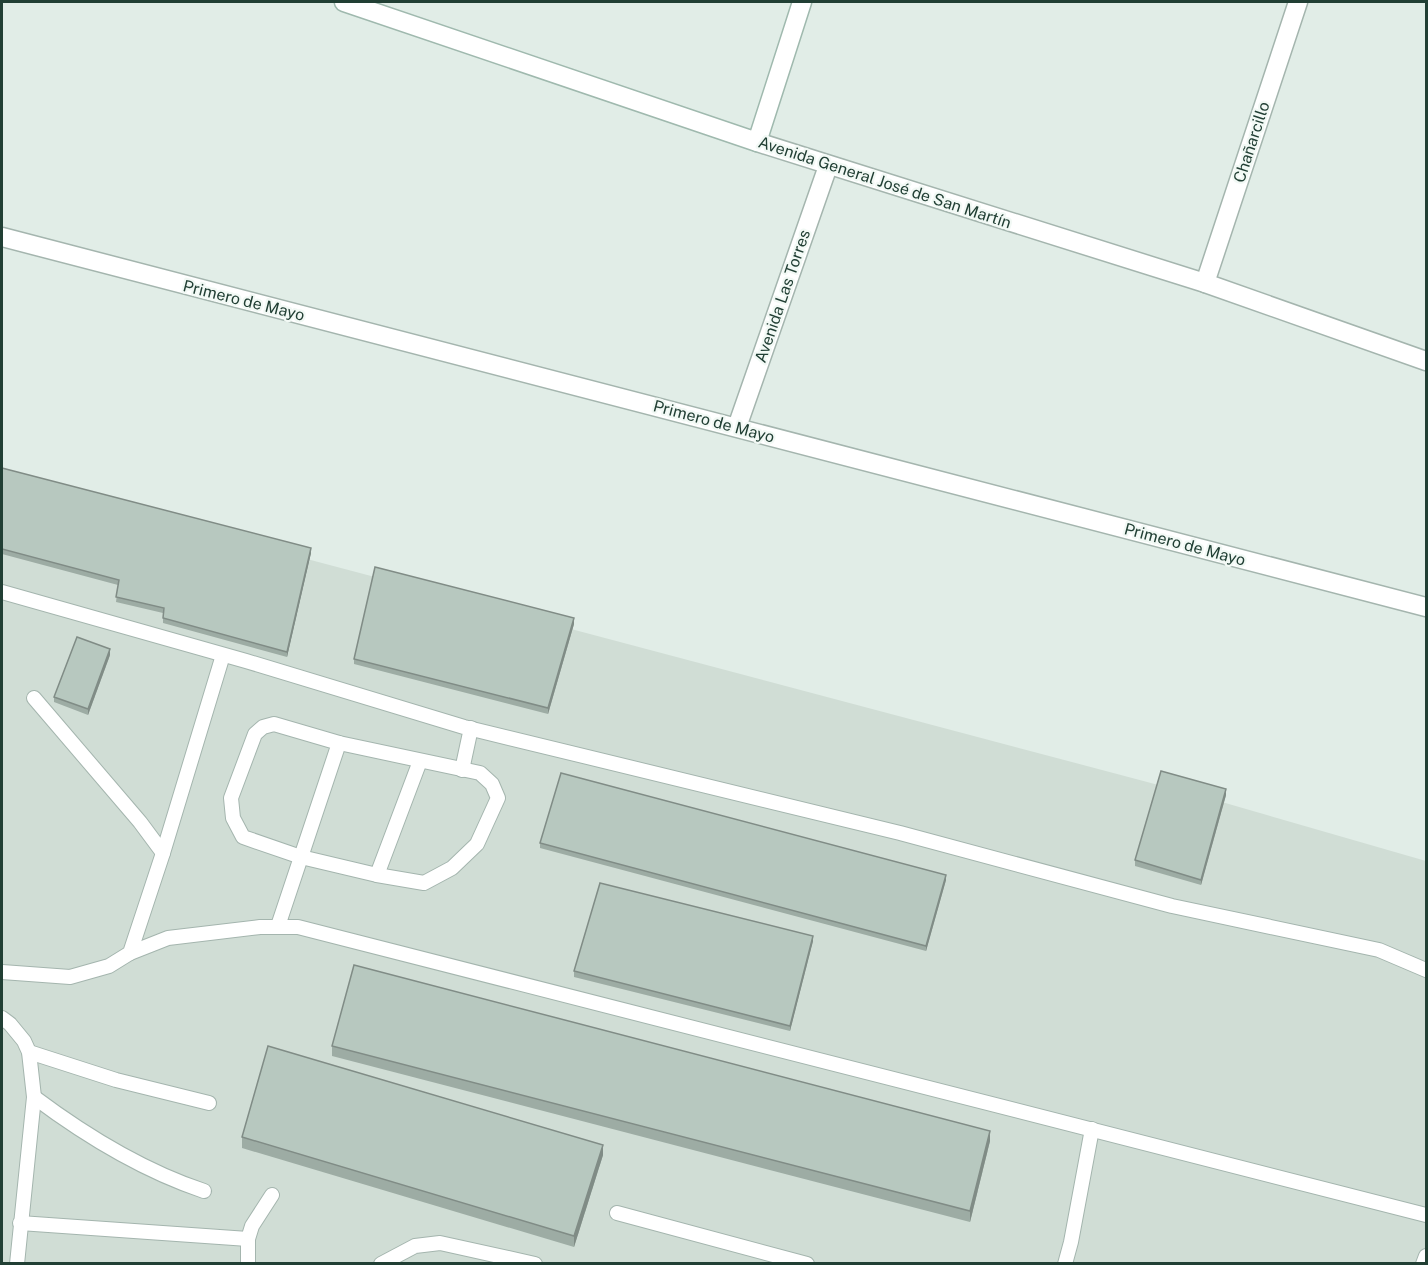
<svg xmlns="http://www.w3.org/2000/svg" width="1428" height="1265" viewBox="0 0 1428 1265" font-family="'Public Sans',sans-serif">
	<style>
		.built { fill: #d0ddd5 }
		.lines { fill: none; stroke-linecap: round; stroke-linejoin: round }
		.lane-casing { stroke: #a4b5ae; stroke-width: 16 }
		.street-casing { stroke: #a4b5ae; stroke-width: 21 }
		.secondary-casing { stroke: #9fb9ae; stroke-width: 21 }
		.lane { stroke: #fff; stroke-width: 14 }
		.street { stroke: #fff; stroke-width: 18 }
		.secondary { stroke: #fff; stroke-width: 18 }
		.wall { fill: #9daca4 }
		.shaded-wall { fill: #808c86 }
		.building { fill: #b7c8bf; stroke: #808c86; stroke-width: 1.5 }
		.labels { text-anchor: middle; stroke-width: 4.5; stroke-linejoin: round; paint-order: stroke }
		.street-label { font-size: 16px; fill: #213f34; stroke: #f2f9f5 }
	</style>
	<rect width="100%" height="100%" fill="#e1ede7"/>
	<polygon class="built" points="2,478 1215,800 1426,861 1426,1263 2,1263"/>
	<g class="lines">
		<g class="lane-casing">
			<g id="lane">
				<polyline points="2,592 246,661 464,727 900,833 1172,906 1379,950 1426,970"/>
				<polyline points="34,698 140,822 163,853"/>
				<polygon points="274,724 339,743 480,773 492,784 498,798 477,844 452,868 424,883 377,875 301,857 243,837 233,818 231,798 255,734 263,727"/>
				<polyline points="462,770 471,728"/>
				<polyline points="377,875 420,761"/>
				<polyline points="278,926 339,743"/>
				<polyline points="130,953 168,938 260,927 298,927 1426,1215"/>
				<polyline points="2,972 70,977 109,966 130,953 163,853 223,655"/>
				<polyline points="2,1018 10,1024 24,1041 29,1052 34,1097 17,1264"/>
				<polyline points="29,1052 116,1080 209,1103"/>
				<path d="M 34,1097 C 86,1136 141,1170 204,1191"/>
				<polyline points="617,1213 807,1264"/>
				<polyline points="20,1223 248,1239"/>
				<polyline points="248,1264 248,1239 252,1226 272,1195"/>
				<polyline points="381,1264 415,1246 440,1243 535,1264"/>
				<polyline points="1065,1264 1071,1242 1092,1129"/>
				<polyline points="1423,1264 1426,1256"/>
			</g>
		</g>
		<g class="street-casing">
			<g id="street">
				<polyline points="757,142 1205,283 1426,361"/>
				<polyline points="2,237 1426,607"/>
				<polyline points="1205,283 1298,2"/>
				<polyline points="737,427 828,166"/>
			</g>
		</g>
		<g class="secondary-casing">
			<polyline id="secondary" points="344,2 757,142 802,2"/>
		</g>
		<use href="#lane" class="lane"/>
		<use href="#street" class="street"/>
		<use href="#secondary" class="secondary"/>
	</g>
	<g class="wall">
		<polygon points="2,468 311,553 287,657 163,623 163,613 116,602 118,585 2,554"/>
		<polygon points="574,624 548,714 354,664 354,659"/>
		<polygon points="110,655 88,715 54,702 54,697"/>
		<polygon points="1226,795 1201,885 1135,866 1135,860"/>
		<polygon points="540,843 946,880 926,951 540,848"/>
		<polygon points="813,941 790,1031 574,977 574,971"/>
		<polygon points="332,1046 990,1141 970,1222 332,1056"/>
		<polygon points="242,1137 603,1155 574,1247 242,1148"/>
	</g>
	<g class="shaded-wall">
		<polygon points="311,548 311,553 287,657 287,652"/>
		<polygon points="574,618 574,624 548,714 548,708"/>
		<polygon points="110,649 110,655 88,715 88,709"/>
		<polygon points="1226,789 1226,795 1201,885 1201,880"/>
		<polygon points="946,875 946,880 926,951 926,946"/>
		<polygon points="813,936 813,941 790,1031 790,1026"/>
		<polygon points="990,1131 990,1141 970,1222 970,1211"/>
		<polygon points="603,1145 603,1155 574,1247 574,1236"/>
	</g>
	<g class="building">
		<polygon points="2,468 311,548 287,652 163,618 164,608 116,597 119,580 2,549"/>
		<polygon points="375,567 574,618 548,708 354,659"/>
		<polygon points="77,637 110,649 88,709 54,697"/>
		<polygon points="1161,771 1226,789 1201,880 1135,860"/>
		<polygon points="561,773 946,875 926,946 540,843"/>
		<polygon points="600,883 813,936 790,1026 574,971"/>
		<polygon points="354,965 990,1131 970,1211 332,1046"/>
		<polygon points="268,1046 603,1145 574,1236 242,1137"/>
	</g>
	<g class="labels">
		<g class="street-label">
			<text transform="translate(1251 142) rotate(-72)" y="6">Chañarcillo</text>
			<text transform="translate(885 182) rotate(18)" y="6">Avenida General José de San Martín</text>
			<text transform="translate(782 296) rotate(-71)" y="6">Avenida Las Torres</text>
			<text transform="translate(244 300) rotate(14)" y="6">Primero de Mayo</text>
			<text transform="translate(714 421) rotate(15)" y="6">Primero de Mayo</text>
			<text transform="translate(1185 544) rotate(15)" y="6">Primero de Mayo</text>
		</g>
	</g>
	<rect width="1428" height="1265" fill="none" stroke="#213f34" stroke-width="6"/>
</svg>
